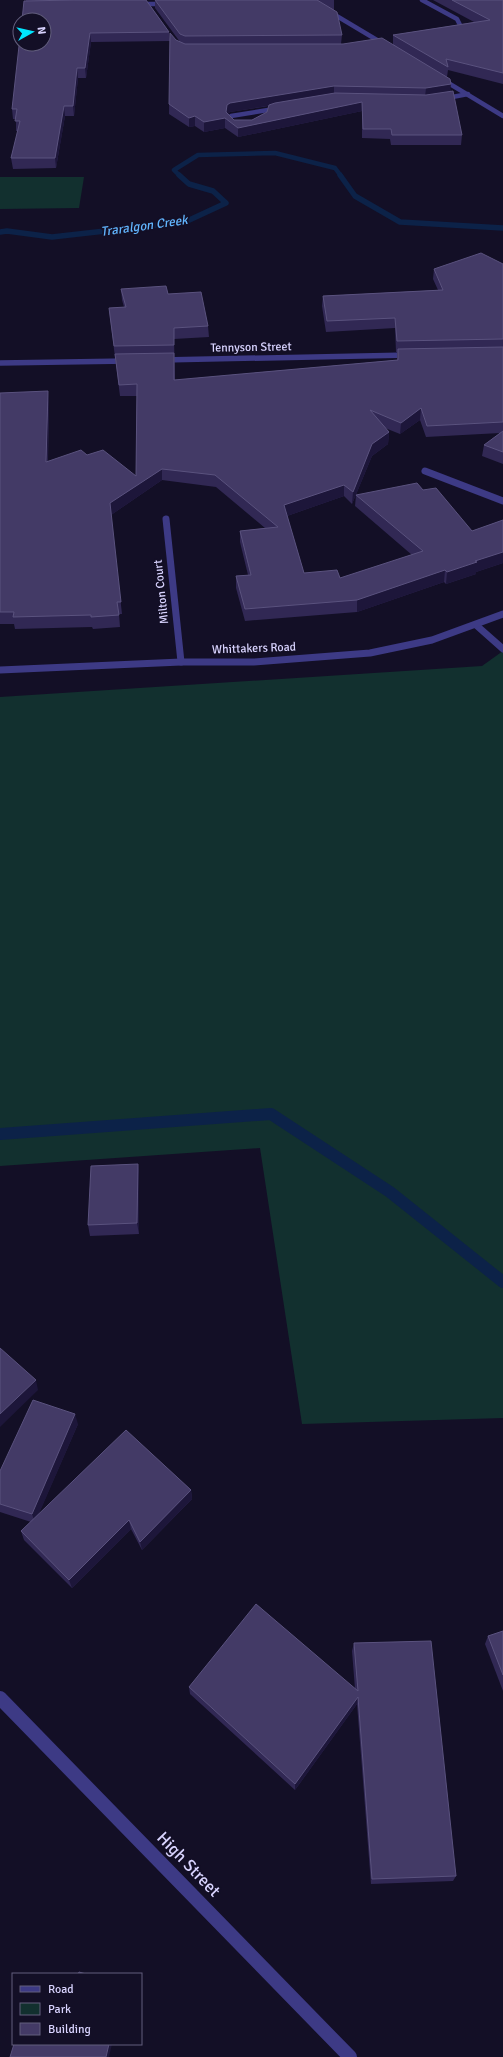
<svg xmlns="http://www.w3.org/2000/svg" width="503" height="2057" viewBox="0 0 503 2057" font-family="Signika,sans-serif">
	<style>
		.green { fill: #12302f }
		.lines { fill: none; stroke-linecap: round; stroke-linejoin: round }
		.stream-far2 { stroke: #0c2248; stroke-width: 4.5 }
		.stream-far1 { stroke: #0c2248; stroke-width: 5.5 }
		.stream { stroke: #0c2248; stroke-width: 12 }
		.service-far1 { stroke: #3d3a85; stroke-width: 4.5 }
		.service { stroke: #3d3a85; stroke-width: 7 }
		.minor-far3 { stroke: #3d3a85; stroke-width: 4.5 }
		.minor-far2 { stroke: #3d3a85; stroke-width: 5.5 }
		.minor-far1 { stroke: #3d3a85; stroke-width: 7 }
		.minor { stroke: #3d3a85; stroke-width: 14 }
		.wall { fill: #312854; fill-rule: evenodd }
		.shaded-wall { fill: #1d163a }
		.building { fill: #433a66; stroke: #5a527e }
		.labels { text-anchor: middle; stroke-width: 3.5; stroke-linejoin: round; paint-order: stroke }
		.far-street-label { font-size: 12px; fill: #d9d4ff; stroke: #130f26 }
		.far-water-label { font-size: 13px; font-style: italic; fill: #62b6ff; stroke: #130f26 }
		.near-street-label { font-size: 17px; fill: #d9d4ff; stroke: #130f26 }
	</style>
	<rect width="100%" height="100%" fill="#130f26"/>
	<g class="green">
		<polygon points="0,177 84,177 79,208 0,209"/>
		<polygon points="503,651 503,1418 302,1424 260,1148 0,1166 0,697 482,666"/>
	</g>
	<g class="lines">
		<polyline class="stream-far2" points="180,176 174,170 198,155 275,153 335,168 341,176"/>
		<g class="stream-far1">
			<polyline points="340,175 355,196 400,222 503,228"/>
			<polyline points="0,232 7,231 52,237 185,222 226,203 213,191 189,184 179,175"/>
		</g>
		<polyline class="stream" points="0,1134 271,1114 390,1192 503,1282"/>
		<polyline class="service-far1" points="422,0 457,19 460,25 456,30 449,31"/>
		<polyline class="service" points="476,625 503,649"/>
		<g class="minor-far3">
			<polyline points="310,0 387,46"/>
			<polyline points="136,4 168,4"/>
			<polyline points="440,78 503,116"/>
			<polyline points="442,99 468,94"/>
			<polyline points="237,126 230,120 231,116 274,109"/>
		</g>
		<g class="minor-far2">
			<polyline points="162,360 410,355"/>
			<polyline points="0,363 128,361"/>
		</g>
		<g class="minor-far1">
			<polyline points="425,471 503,501"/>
			<polyline points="166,519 181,662"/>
			<polyline points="0,670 181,662 254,662 370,653 432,640 503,614"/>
		</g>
		<polyline class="minor" points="0,1698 350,2057"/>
	</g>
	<g class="wall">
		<path d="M 26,0 L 146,0 L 169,32 L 170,40 L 176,40 L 180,42 L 155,8 L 155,0 L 149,0 L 334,0 L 334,10 L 342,35 L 341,44 L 393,45 L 393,35 L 474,22 L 433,0 L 503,0 L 503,84 L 448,70 L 447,77 L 462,135 L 461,145 L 391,145 L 390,139 L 362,138 L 362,111 L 238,137 L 225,128 L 204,132 L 195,126 L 189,127 L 169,114 L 170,41 L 91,42 L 86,78 L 78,78 L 74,116 L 65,116 L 56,168 L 13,169 L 11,158 L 18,131 L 16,131 L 16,119 L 13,119 L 12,109 ZM 269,106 L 267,112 L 252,120 L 234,120 L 228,114 L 230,112 Z"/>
		<polygon points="503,264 503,464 482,456 484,445 500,433 426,437 420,420 400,434 385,428 389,432 388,444 372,456 352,504 344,496 287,516 304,573 340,578 412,555 355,506 356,495 423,490 472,531 503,520 503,563 476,572 476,574 446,584 444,582 357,612 245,621 236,588 236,576 248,575 240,542 240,531 265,528 216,487 162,480 111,515 122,614 119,614 120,627 93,629 92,627 15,629 14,624 0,624 0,393 49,402 48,461 87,455 136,476 137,396 120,396 110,318 109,308 124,307 122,300 121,289 168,294 208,326 209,337 174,339 175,380 397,360 397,352 396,352 395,328 326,332 322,306 323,296 438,290 433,279 434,269"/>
		<polygon points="138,1164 139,1175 139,1234 90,1236 88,1225"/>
		<polygon points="78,1424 38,1515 191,1490 192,1499 142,1550 131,1529 72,1588 24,1540 21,1531 31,1522 0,1512 0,1471"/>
		<polygon points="503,1631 503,1691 485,1644 488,1636"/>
		<polygon points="354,1643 456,1876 453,1881 371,1884 357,1704 295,1790 190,1694 189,1687 355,1689 352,1651"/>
	</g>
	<g class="shaded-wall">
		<polygon points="90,33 91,42 86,78 85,68"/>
		<polygon points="77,68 78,78 74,116 73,106"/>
		<polygon points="451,84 450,93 425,97 426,88"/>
		<polygon points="334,86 334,95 230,112 228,115 226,121 226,112 227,105 230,103"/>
		<polygon points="362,102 362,111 238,137 238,128"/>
		<polygon points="64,106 65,116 56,168 55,158"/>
		<polygon points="195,116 195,126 189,127 189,118"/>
		<polygon points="225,118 225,128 204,132 204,122"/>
		<polygon points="48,391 49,402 47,473 46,462"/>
		<polygon points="421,408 420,420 400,434 401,423"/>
		<polygon points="389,432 388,444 372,456 352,504 353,492 372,444"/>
		<polygon points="162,469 162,480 111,515 110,503"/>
		<polygon points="344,485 344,496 284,517 284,505"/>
		<polygon points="503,552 503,563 476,572 476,574 446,584 447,572 475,561"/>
		<polygon points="445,570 444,582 357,612 357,600"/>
		<polygon points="138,1164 139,1175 139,1234 137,1223"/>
		<polygon points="36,1380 38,1390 0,1427 0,1414"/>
		<polygon points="75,1414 78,1424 35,1523 32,1514"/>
		<polygon points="191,1490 192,1499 142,1550 140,1542"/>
		<polygon points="129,1520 131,1529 72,1588 69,1580"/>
		<polygon points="358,1697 357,1704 295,1790 295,1784"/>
		<polygon points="109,2044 112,2044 109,2057 106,2057"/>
	</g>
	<g class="building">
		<polygon points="75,0 146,0 169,32 90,33 85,68 77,68 73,106 64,106 55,158 11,158 20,121 15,121 17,109 12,109 20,37 20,44 44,44 44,20 22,20 24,1"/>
		<polygon points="155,0 317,0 337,12 342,35 185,36 180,34"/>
		<polygon points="452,0 503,0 503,73 446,59 448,67 393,35 490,20"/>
		<polygon points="170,33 176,40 185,44 343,44 382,38 450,79 451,84 426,88 334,86 230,103 227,105 226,112 234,120 252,120 267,112 269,105 275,103 335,93 426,95 453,91 462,135 392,135 391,129 363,129 362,102 238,128 225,118 204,122 195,116 189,118 169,104"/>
		<polygon points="481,253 503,264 503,339 397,341 395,318 327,321 323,296 443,290 434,269"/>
		<polygon points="166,286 168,294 201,292 208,326 174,328 174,345 114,346 109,308 126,307 121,289"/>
		<polygon points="503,347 503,422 427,426 421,408 401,423 370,410 389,432 372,444 353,492 344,485 284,505 304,573 337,570 340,578 423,551 356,495 417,483 423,490 436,488 472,531 503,520 503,552 475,561 477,562 447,572 445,570 357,600 245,609 236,576 251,575 240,531 278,527 215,475 162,469 110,503 121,602 117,602 119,615 91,617 91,615 13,617 14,612 0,612 0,393 48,391 46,462 81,450 87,455 103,450 136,476 137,384 119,385 115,354 174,353 174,380 398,360 398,349"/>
		<polygon points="503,431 503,452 484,445"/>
		<polygon points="138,1164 137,1223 88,1225 91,1166"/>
		<polygon points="0,1348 36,1380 0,1414"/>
		<polygon points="33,1400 75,1414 32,1514 0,1504 0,1471"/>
		<polygon points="126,1430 191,1490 140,1542 129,1520 69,1580 21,1531"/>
		<polygon points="256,1604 358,1691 354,1643 431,1641 456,1876 372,1879 358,1697 295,1784 189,1687"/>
		<polygon points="503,1631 503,1675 488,1636"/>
		<polygon points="79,1972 86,1974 78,1974"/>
		<polygon points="14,2044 109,2044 106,2057 10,2057"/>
	</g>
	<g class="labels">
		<g class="far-street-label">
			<text transform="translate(251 347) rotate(-1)" y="4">Tennyson Street</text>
			<text transform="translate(161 592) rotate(-96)" y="4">Milton Court</text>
			<text transform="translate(254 648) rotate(-2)" y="4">Whittakers Road</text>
		</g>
		<g class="far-water-label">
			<text transform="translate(144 225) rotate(-8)" y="5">Traralgon Creek</text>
		</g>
		<g class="near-street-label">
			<text transform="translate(189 1864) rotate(46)" y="6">High Street</text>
		</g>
	</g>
	<rect x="12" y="1973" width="130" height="72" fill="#130f26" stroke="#625e7d"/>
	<rect x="20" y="1986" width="20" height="6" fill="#3d3a85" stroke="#625e7d"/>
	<text x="48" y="1993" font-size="12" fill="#d9d4ff">Road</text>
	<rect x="20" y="2003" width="20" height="12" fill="#12302f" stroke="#625e7d"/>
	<text x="48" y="2013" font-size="12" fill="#d9d4ff">Park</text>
	<rect x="20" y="2023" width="20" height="12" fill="#433a66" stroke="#625e7d"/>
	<text x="48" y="2033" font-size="12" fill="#d9d4ff">Building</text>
	<g transform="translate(32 32) rotate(82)"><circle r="19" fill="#130f26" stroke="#625e7d"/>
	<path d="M0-3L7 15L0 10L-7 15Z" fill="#00e5ff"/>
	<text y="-6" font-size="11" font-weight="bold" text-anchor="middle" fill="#d9d4ff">N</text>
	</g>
</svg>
